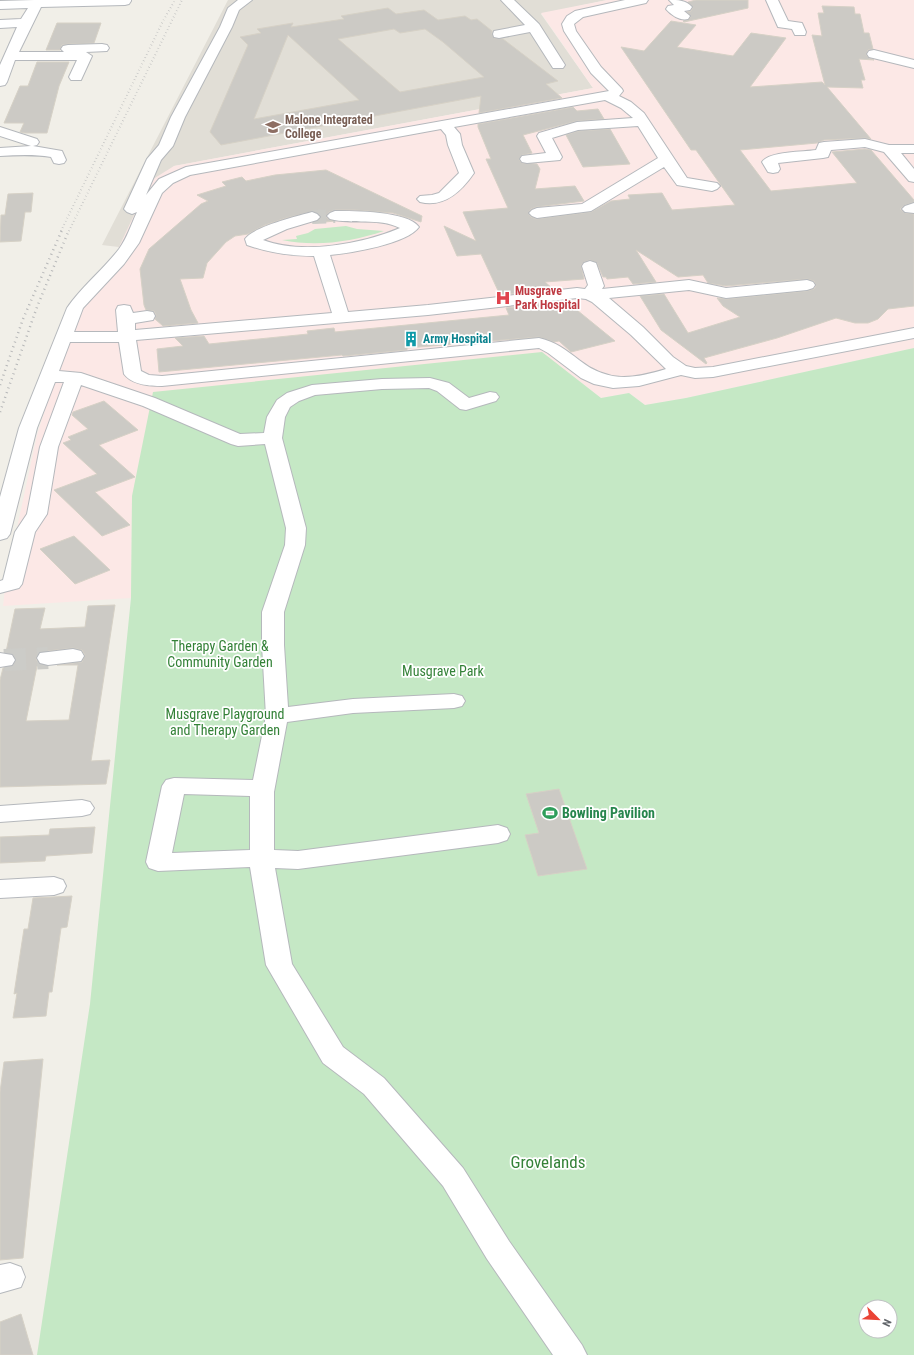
<svg xmlns="http://www.w3.org/2000/svg" width="914" height="1355" viewBox="0 0 914 1355" font-family="'Roboto Condensed',sans-serif">
	<style>
		.education { fill: #e1ded6 }
		.medical { fill: #fce8e6 }
		.green { fill: #c5e8c5; fill-rule: evenodd }
		.building { fill: #cccac5; stroke: #d6d1c6; fill-rule: evenodd }
		.lines { fill: none; stroke-linecap: round; stroke-linejoin: round }
		.minor-tunnel-far1 { stroke: #ccccc8; stroke-width: 14; stroke-dasharray: 14 7; stroke-linecap: butt }
		.minor-tunnel { stroke: #ccccc8; stroke-width: 22; stroke-dasharray: 22 11; stroke-linecap: butt }
		.minor-casing { stroke: #b5b8bc; stroke-width: 2 }
		.minor { fill: #fff; fill-rule: evenodd }
		.rail-far1 { stroke: #b6b7b8; stroke-width: 2; stroke-dasharray: 0.5 3; stroke-linecap: butt }
		.rail { stroke: #b6b7b8; stroke-width: 2.5; stroke-dasharray: 1 4; stroke-linecap: butt }
		.labels { text-anchor: middle; stroke-width: 3.5; stroke-linejoin: round; paint-order: stroke }
		.far-education-label { font-size: 12px; font-weight: bold; fill: #785e54; stroke: #fff; text-anchor: start }
		.far-health-label { font-size: 12px; font-weight: bold; fill: #be3a42; stroke: #fff; text-anchor: start }
		.far-culture-label { font-size: 12px; font-weight: bold; fill: #0d838f; stroke: #fff; text-anchor: start }
		.park-label { font-size: 14px; fill: #348238; stroke: #fff }
		.leisure-label { font-size: 14px; font-weight: bold; fill: #27864d; stroke: #fff; text-anchor: start }
		.near-park-label { font-size: 17px; fill: #348238; stroke: #fff }
	</style>
	<rect width="100%" height="100%" fill="#f1efe8"/>
	<polygon class="education" points="228,0 607,0 541,14 593,88 174,166 119,247 102,245"/>
	<polygon class="medical" points="607,0 914,0 914,348 686,398 645,405 629,393 601,398 542,352 132,496 131,598 3,606 6,579 37,435 62,356 78,313 113,265 119,247 150,181 174,166 593,88 541,13"/>
	<g class="green">
		<path d="M 346,226 L 357,229 L 384,231 C 351,242 316,247 282,240 L 297,239 L 296,236 L 308,233 L 315,229 Z"/>
		<path d="M 914,348 L 914,1355 L 37,1355 L 90,1004 L 131,598 L 132,496 L 153,392 L 542,352 L 601,398 L 629,393 L 645,405 L 686,398 ZM 866,1307 L 890,1307 L 890,1331 L 866,1331 Z"/>
	</g>
	<g class="building">
		<polygon points="696,0 748,0 748,8 684,22 683,21 688,20 691,17 687,12 691,11 693,7 688,2"/>
		<polygon points="822,6 854,7 855,14 860,14 864,33 869,33 873,49 868,50 866,55 869,58 874,60 859,59 865,80 861,80 863,88 827,87 871,139 865,138 824,140 817,143 740,150 771,191 857,183 832,152 865,149 871,150 914,200 914,202 905,205 900,209 905,213 914,214 914,306 888,309 878,319 868,323 855,323 836,318 777,338 704,358 707,363 706,364 661,330 640,296 664,294 688,333 740,317 723,306 717,298 726,299 807,291 814,289 816,286 814,281 807,279 726,286 708,283 703,275 678,277 636,250 656,282 633,284 628,277 607,279 606,277 603,277 597,263 590,260 584,262 581,265 584,279 545,282 553,289 500,295 481,254 457,256 444,226 476,241 463,212 508,208 486,159 491,159 478,127 478,124 573,107 577,111 598,109 604,119 577,121 523,135 532,153 522,155 519,160 522,163 537,164 540,169 535,189 575,186 584,201 536,207 531,209 528,213 531,217 536,219 591,212 611,201 630,199 628,195 662,193 672,210 735,205 696,150 691,150 621,47 644,51 671,21 696,25 677,47 733,56 751,33 786,38 750,87 822,82 825,85 812,35 822,36 818,13 824,13"/>
		<path d="M 388,8 L 396,14 L 424,10 L 438,20 L 465,16 L 471,20 L 477,19 L 492,31 L 492,34 L 494,38 L 503,39 L 558,81 L 546,84 L 562,98 L 479,113 L 481,96 L 221,145 L 210,132 L 248,45 L 240,37 L 261,33 L 257,29 L 293,23 L 291,27 L 344,19 L 341,16 ZM 394,29 L 400,33 L 425,29 L 443,42 L 484,77 L 400,92 L 338,39 ZM 288,35 L 359,100 L 254,119 Z"/>
		<polygon points="57,23 101,23 94,43 68,44 62,45 60,50 46,50"/>
		<polygon points="37,62 69,62 59,86 47,133 25,133 20,132 24,123 4,123 20,86 28,86"/>
		<polygon points="610,129 630,164 583,167 566,135 578,131"/>
		<polygon points="326,170 422,216 421,222 393,213 355,210 335,210 329,212 326,217 330,220 335,221 315,223 322,217 318,213 313,211 286,218 265,225 248,234 235,236 226,242 207,263 203,278 180,279 191,310 198,323 163,326 155,319 156,315 154,311 146,310 144,305 140,269 149,249 201,204 208,201 197,195 226,186 222,182 242,177 246,181 275,175"/>
		<polygon points="33,193 31,212 25,212 21,241 0,242 1,215 5,215 8,194"/>
		<polygon points="568,301 573,304 572,306 615,341 571,352 559,341 554,342 539,337 407,348 407,350 343,356 342,355 159,372 157,349 183,346 175,338 204,336 209,344 308,334 307,331 334,328 335,332 509,315 506,308"/>
		<polygon points="104,401 138,430 99,445 135,477 95,492 130,525 102,536 54,490 97,474 63,443 71,440 68,437 88,429 72,415 73,412"/>
		<polygon points="74,536 110,570 75,584 40,549"/>
		<path d="M 115,605 L 91,761 L 110,760 L 106,784 L 0,787 L 0,680 L 3,668 L 12,666 L 16,661 L 13,654 L 6,652 L 15,609 L 45,608 L 40,629 L 85,627 L 88,606 ZM 73,648 L 82,650 L 85,655 L 82,662 L 57,665 L 78,665 L 69,720 L 26,721 L 37,666 L 45,666 L 39,664 L 36,659 L 39,652 Z"/>
		<polygon points="559,789 587,869 538,876 525,835 539,833 526,794"/>
		<polygon points="95,827 92,853 46,856 45,861 0,863 0,837 49,835 50,829"/>
		<polygon points="72,896 67,927 61,928 52,992 49,992 46,1016 13,1018 17,993 14,994 24,929 28,929 33,898"/>
		<polygon points="43,1059 23,1258 0,1260 0,1092 4,1062"/>
		<polygon points="21,1314 33,1355 0,1355 0,1322"/>
	</g>
	<g class="lines">
		<polyline class="minor-tunnel-far1" points="312,217 335,216"/>
		<polyline class="minor-tunnel" points="4,660 48,658"/>
		<g class="minor-casing">
			<g id="minor">
				<polygon points="34,0 131,0 131,1 129,4 125,5 41,7 19,52 64,52 61,49 63,46 68,45 102,44 107,45 109,48 107,51 86,52 92,56 81,80 71,80 69,77 77,60 15,60 7,82 5,85 0,86 0,65 17,27 0,28 0,20 21,19 28,8 0,9 0,1"/>
				<path d="M 238,0 L 252,0 L 239,10 L 232,27 L 185,117 L 173,146 L 161,160 L 146,195 L 159,179 L 186,167 L 609,91 L 591,73 L 564,31 L 562,24 L 567,16 L 575,11 L 625,0 L 648,0 L 646,3 L 583,17 L 574,24 L 576,31 L 601,67 L 622,89 L 623,91 L 619,96 L 631,102 L 644,113 L 687,178 L 717,183 L 720,186 L 717,189 L 712,191 L 677,185 L 664,167 L 591,211 L 537,218 L 532,216 L 529,213 L 532,210 L 537,208 L 582,204 L 658,158 L 638,126 L 578,130 L 552,138 L 562,157 L 560,160 L 527,163 L 522,162 L 520,159 L 522,156 L 546,153 L 537,136 L 539,133 L 577,122 L 633,118 L 621,108 L 605,100 L 454,127 L 460,134 L 462,145 L 474,173 C 461,192 444,208 420,202 L 417,199 L 420,196 L 432,195 L 439,193 L 459,173 L 448,145 L 446,135 L 441,129 L 190,175 L 173,183 L 162,193 L 139,243 L 124,264 L 83,308 L 74,332 L 118,332 L 116,310 L 118,306 L 124,305 L 130,306 L 133,313 L 147,311 L 153,312 L 155,316 L 153,320 L 135,323 L 135,330 L 332,313 L 314,256 C 291,256 270,253 247,245 L 245,239 C 253,227 297,216 312,212 L 317,214 L 320,217 L 317,220 L 287,229 L 263,240 C 303,255 362,244 400,228 C 378,217 353,225 330,219 L 327,216 L 330,213 L 335,211 C 354,211 408,211 419,227 C 407,244 351,253 330,255 L 348,312 L 428,305 L 577,288 L 585,289 L 588,285 L 582,266 L 584,263 L 590,261 L 596,263 L 604,286 L 602,289 L 689,280 L 726,288 L 807,280 L 813,282 L 815,285 L 813,288 L 807,290 L 726,298 L 689,290 L 609,298 L 643,327 L 673,357 L 686,366 L 695,368 L 713,367 L 914,328 L 914,338 L 713,377 L 695,378 L 681,375 L 639,386 L 613,388 L 594,384 L 581,378 L 548,353 L 539,348 L 162,386 C 150,386 132,385 124,374 L 119,342 L 70,342 L 59,371 L 81,373 L 155,398 L 240,434 L 264,433 L 267,417 L 277,400 L 287,393 L 312,385 L 382,379 L 430,378 L 449,383 L 469,398 L 490,392 L 496,393 L 499,397 L 496,401 L 466,410 L 460,409 L 437,391 L 429,388 L 382,389 L 315,395 L 299,401 L 290,407 L 285,417 L 282,438 L 306,528 L 305,545 L 284,612 L 284,645 L 288,707 L 353,699 L 454,694 L 462,696 L 465,701 L 462,706 L 454,708 L 353,713 L 287,722 L 274,792 L 274,850 L 298,851 L 498,825 L 507,828 L 510,834 L 507,840 L 498,843 L 298,869 L 275,868 L 292,964 L 343,1047 L 384,1078 L 463,1168 L 509,1241 L 582,1345 L 587,1355 L 553,1355 L 487,1259 L 443,1186 L 364,1094 L 323,1063 L 266,965 L 250,867 L 158,871 L 149,868 L 146,862 L 162,786 L 166,780 L 174,778 L 253,780 L 266,716 L 262,645 L 262,612 L 285,545 L 286,528 L 265,444 L 238,446 L 231,444 L 143,406 L 81,385 L 58,447 L 47,514 L 35,532 L 22,584 L 19,588 L 0,593 L 0,581 L 3,580 L 15,532 L 27,514 L 40,447 L 64,382 L 55,382 L 37,428 L 10,534 L 7,538 L 0,540 L 0,497 L 19,428 L 67,308 C 82,286 103,270 119,249 C 127,238 131,225 137,212 L 132,214 L 127,212 L 124,209 L 147,159 L 159,145 L 171,117 L 220,27 L 228,8 ZM 577,298 L 586,299 L 592,302 L 631,335 L 666,369 C 633,379 608,383 579,360 C 566,350 556,342 539,338 L 162,376 L 149,375 L 141,371 L 136,340 L 428,315 ZM 184,794 L 250,796 L 250,850 L 172,853 Z"/>
				<polygon points="501,0 514,0 539,24 565,65 563,68 553,68 530,32 499,38 494,37 493,34 494,31 525,25"/>
				<path d="M 669,0 C 678,0 686,0 692,7 L 690,10 L 684,11 L 690,16 L 688,19 C 680,21 671,15 666,9 L 668,6 L 674,5 Z"/>
				<polygon points="766,0 778,0 788,21 802,23 806,32 805,35 795,35 792,29 778,27"/>
				<polygon points="874,50 914,60 914,68 869,57 867,54 869,51"/>
				<path d="M 0,127 L 37,139 L 39,142 L 37,145 L 33,146 L 62,151 L 66,160 L 64,163 L 59,164 L 54,163 L 51,157 C 34,154 17,155 0,156 L 0,148 L 31,146 L 0,136 Z"/>
				<path d="M 865,139 L 889,145 L 914,145 L 914,153 L 901,153 L 914,169 L 914,182 L 909,181 L 884,152 L 865,147 L 831,150 L 828,157 L 823,158 L 778,163 L 780,169 L 778,172 L 773,173 L 768,172 L 762,162 C 769,151 803,152 816,150 L 819,143 L 824,142 Z"/>
				<polygon points="914,203 914,213 905,212 902,209 905,206"/>
				<polygon points="73,649 81,651 84,656 81,661 48,665 40,663 37,658 40,653"/>
				<polygon points="0,653 12,655 15,660 12,665 0,667"/>
				<polygon points="82,800 90,802 94,808 90,814 82,816 0,822 0,806"/>
				<polygon points="54,877 63,880 66,886 63,892 54,895 0,898 0,880"/>
				<polygon points="10,1263 21,1267 25,1277 21,1287 0,1293 0,1265"/>
			</g>
		</g>
		<use href="#minor" class="minor"/>
		<g class="rail-far1">
			<polyline points="61,231 163,21 175,0"/>
			<polyline points="69,231 182,0"/>
		</g>
		<g class="rail">
			<polyline points="0,385 23,319 62,230"/>
			<polyline points="0,412 37,307 69,230"/>
		</g>
	</g>
	<defs>
		<g id="school-bare" transform="scale(1.2)"><path d="M0-5L7-2L0 1L-7-2ZM-4 1L0 2.5L4 1V4Q0 6-4 4Z" fill="#8d6e63" stroke="#fff" stroke-width="2.5" paint-order="stroke"/></g>
		<g id="hospital-bare" transform="scale(1.2)"><path d="M-5-5h3v3.5h4V-5h3V5h-3V1.5h-4V5h-3Z" fill="#e0444e" stroke="#fff" stroke-width="2.5" paint-order="stroke"/></g>
		<g id="building-bare" transform="scale(1.2)"><path d="M-4-6H4V6H1V3H-1V6H-4ZM-2.5-4.3h1.7v1.8h-1.7ZM.8-4.3h1.7v1.8H.8ZM-2.5-1h1.7V.8h-1.7ZM.8-1h1.7V.8H.8Z" fill="#0f9aa8" stroke="#fff" stroke-width="2.5" paint-order="stroke"/></g>
		<g id="stadium-bare" transform="scale(1.2)"><path d="M0-5a6.5 5 0 1 0 0 10a6.5 5 0 1 0 0-10ZM-3.5-1.8h7v3.6h-7Z" fill="#2e9e5b" stroke="#fff" stroke-width="2.5" paint-order="stroke"/></g>
	</defs>
	<g fill-rule="evenodd">
		<use href="#school-bare" x="273" y="127"/>
		<use href="#hospital-bare" x="503" y="298"/>
		<use href="#building-bare" x="411" y="339"/>
		<use href="#stadium-bare" x="550" y="813"/>
	</g>
	<g class="labels">
		<g class="far-education-label">
			<text x="285" y="124">Malone Integrated<tspan x="285" dy="14">College</tspan></text>
		</g>
		<g class="far-health-label">
			<text x="515" y="295">Musgrave<tspan x="515" dy="14">Park Hospital</tspan></text>
		</g>
		<g class="far-culture-label">
			<text x="423" y="343">Army Hospital</text>
		</g>
		<g class="park-label">
			<text x="220" y="651">Therapy Garden &amp;<tspan x="220" dy="16">Community Garden</tspan></text>
			<text x="443" y="676">Musgrave Park</text>
			<text x="225" y="719">Musgrave Playground<tspan x="225" dy="16">and Therapy Garden</tspan></text>
		</g>
		<g class="leisure-label">
			<text x="562" y="818">Bowling Pavilion</text>
		</g>
		<g class="near-park-label">
			<text x="548" y="1168">Grovelands</text>
		</g>
	</g>
	<g transform="translate(878 1319) rotate(114)"><circle r="19" fill="#ffffff" stroke="#bfc1c3"/>
	<path d="M0-3L7 15L0 10L-7 15Z" fill="#ea4335"/>
	<text y="-6" font-size="11" font-weight="bold" text-anchor="middle" fill="#5f6368">N</text>
	</g>
</svg>
